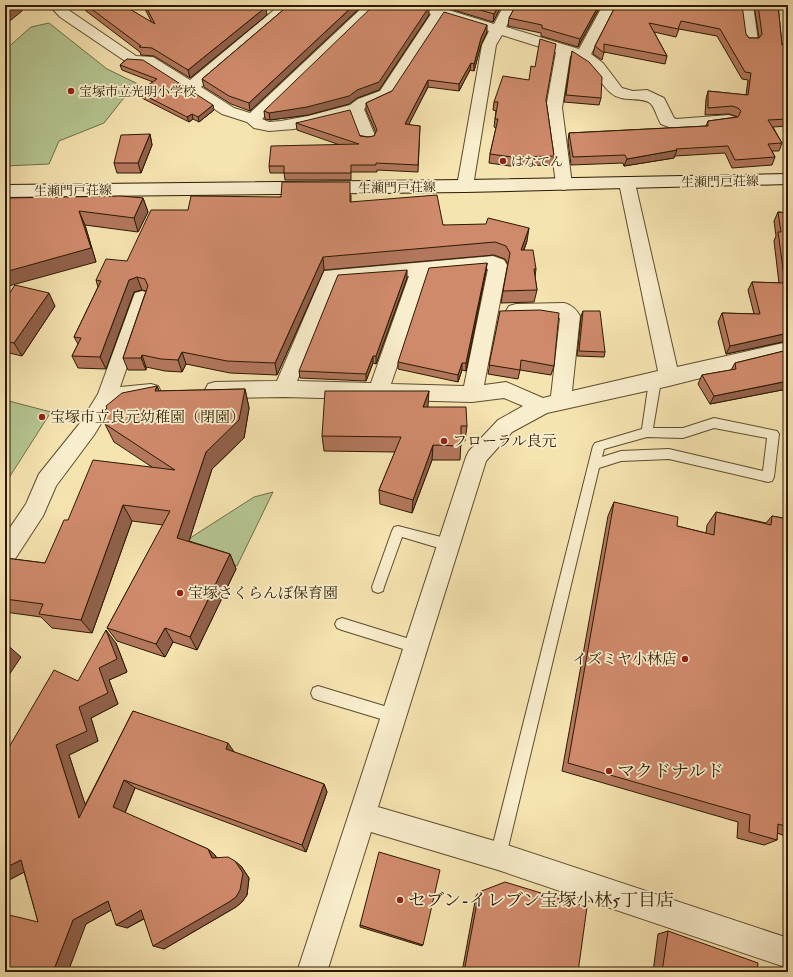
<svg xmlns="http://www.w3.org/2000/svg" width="793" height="977" viewBox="0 0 793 977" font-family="'IM FELL Double Pica','Noto Serif JP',serif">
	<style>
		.green { fill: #b5c591; stroke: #706f48 }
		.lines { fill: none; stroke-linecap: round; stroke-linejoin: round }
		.lane-casing { stroke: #5e4c2c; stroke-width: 2 }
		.street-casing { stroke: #5e4c2c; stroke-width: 2 }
		.secondary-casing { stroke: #2c1900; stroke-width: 2 }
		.lane { fill: #f8edcc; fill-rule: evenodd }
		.street { fill: #f8edcc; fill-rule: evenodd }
		.secondary { fill: #f8edcc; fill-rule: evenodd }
		.wall { fill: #b2775c; stroke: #2c1900 }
		.shaded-wall { fill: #91614b; stroke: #2c1900 }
		.building { fill: #cf8a6b; stroke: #2c1900 }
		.poi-dot { fill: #8f2418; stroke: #f8edcc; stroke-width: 1.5 }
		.labels { text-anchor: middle; stroke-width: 3.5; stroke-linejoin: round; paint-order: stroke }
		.far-poi-label { font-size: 13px; fill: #2c1900; stroke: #f8edcc; text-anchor: start }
		.far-street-label { font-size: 13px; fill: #2c1900; stroke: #f8edcc }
		.poi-label { font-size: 15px; fill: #2c1900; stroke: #f8edcc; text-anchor: start }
		.near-poi-label { font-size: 18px; fill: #2c1900; stroke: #f8edcc; text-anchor: start }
	</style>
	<rect width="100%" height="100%" fill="#f5e3b0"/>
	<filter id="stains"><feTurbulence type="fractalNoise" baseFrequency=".005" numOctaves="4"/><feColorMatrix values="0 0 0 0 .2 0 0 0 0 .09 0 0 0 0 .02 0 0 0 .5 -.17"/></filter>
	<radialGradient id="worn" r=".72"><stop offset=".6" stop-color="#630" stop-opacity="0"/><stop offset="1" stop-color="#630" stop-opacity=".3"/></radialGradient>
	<g class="green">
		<polygon points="49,23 107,69 140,85 123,99 104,123 59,141 49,164 5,166 5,50 31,27"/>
		<polygon points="5,400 51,412 5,484"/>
		<polygon points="273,492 237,566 176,547 254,497"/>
	</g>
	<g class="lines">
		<g class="lane-casing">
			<g id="lane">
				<path d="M 655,377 L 659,378 L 661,381 L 653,428 L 683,428 L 714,418 L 777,431 L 779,434 L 774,477 L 772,481 L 768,482 L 669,459 L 621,461 L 599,468 L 506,856 L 503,861 L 498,864 L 493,861 L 490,856 L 593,446 L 595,443 L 642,429 L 649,381 L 651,378 ZM 714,428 L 767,438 L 763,471 L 669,449 L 621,451 L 602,457 L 604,449 L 647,437 L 683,438 Z"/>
				<polygon points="398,526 449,539 453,541 455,545 453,549 449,551 402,537 384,587 383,591 378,593 373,591 372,587 392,531 394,527"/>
				<polygon points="342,618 416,641 421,642 423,647 421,652 416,653 342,630 337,628 335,624 337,620"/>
				<polygon points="318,686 394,709 399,711 401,716 399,721 394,723 318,700 313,698 311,693 313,688"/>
			</g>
		</g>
		<g class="street-casing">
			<g id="street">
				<path d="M 49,5 L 64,5 L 70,11 L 136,56 L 153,57 L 190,80 L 280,5 L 296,5 L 201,87 L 234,108 L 250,113 L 365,5 L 380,5 L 262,119 L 269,122 L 281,121 L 308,116 L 350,105 L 358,99 L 380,91 L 431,14 L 412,8 L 410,5 L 432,5 L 494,24 L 504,5 L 518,5 L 506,27 L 579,49 L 603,5 L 617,5 L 591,54 L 603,63 L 622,88 L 633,91 L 647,90 L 664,98 L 674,118 L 676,119 L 729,115 L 735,117 L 737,120 L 735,123 L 729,125 L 674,129 L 661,124 C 657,118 655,107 650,103 C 640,96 622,103 611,93 C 596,80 593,63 570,56 L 562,108 L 572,184 L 570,188 L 564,190 L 558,188 L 556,184 L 546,108 L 556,52 L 502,35 L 496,45 L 473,186 L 471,190 L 465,192 L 459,190 L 457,186 L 482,45 L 489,31 L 443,17 L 391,97 L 370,105 L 364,109 L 376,138 L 374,142 L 368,143 L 362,142 L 351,115 L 294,129 L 269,131 L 254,128 L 247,122 L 222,114 L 145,64 L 128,63 L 60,17 Z"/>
				<polygon points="739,5 753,5 758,41 756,44 746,44 744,41"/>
				<path d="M 627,177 L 633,179 L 635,183 L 677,367 L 788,342 L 788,356 L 669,386 L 547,413 L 512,432 L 486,461 L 378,807 L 498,842 L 788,938 L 788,968 L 498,870 L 371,832 L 327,972 L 297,972 L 466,457 L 469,451 L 498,420 L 523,406 L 504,398 L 472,402 L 284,397 L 215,398 L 208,396 L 205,390 L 208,384 L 215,382 L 277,381 L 324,271 L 493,256 L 504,260 L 507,265 L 484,385 L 506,382 L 543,398 L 551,396 L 560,318 L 516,318 L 509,316 L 506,311 L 509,306 L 516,304 L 564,303 C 572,305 576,309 580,316 L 572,391 L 658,371 L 619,183 L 621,179 ZM 488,269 L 464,386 L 391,384 L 428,274 ZM 409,276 L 371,383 L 297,381 L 338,282 Z"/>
				<polygon points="142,291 149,293 151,298 120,387 151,384 158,386 161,392 158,398 151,400 113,404 94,435 56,486 43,516 13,562 5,565 5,535 26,504 39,474 80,423 98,394 133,298 135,293"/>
			</g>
		</g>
		<g class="secondary-casing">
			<polygon id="secondary" points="788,174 788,184 465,192 5,197 5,185 465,180"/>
		</g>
		<use href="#lane" class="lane"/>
		<use href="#street" class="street"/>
		<use href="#secondary" class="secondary"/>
	</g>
	<g class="wall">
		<polygon points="84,5 123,5 152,23 143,5 261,5 267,15 190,78 154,56 141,55 140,52 86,11"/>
		<polygon points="289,5 363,5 250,111 231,104 204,87 202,79"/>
		<polygon points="437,5 502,5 493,22"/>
		<polygon points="516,5 601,5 578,47 541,36 541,33 508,26 509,18"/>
		<polygon points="616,5 746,34 749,38 759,38 754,5 778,5 782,45 788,44 788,126 773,127 782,143 779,151 772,151 775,157 772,165 732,168 725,153 675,156 674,158 624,166 623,163 571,165 568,141 569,133 706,126 708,121 737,117 735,116 729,114 705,115 706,99 708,91 746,95 748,80 742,79 717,36 679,29 676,37 654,32 667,56 665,64 604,52 602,60 593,54 595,46"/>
		<polygon points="429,15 379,90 357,98 349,104 308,115 270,120 265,119 264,111"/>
		<polygon points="487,32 481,45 474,71 470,70 459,91 428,87 408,125 420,126 418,172 377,170 377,172 351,172 351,180 285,180 284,173 270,173 269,166 340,145 297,130 296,123 368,137 374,136 376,133 366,110 366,103 392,91"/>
		<polygon points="572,51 601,98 599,105 564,102"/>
		<polygon points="127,59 214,110 199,122 193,119 189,122 140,97 138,92 153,82 122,70 120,65"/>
		<polygon points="529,80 546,100 554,156 552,165 510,166 489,163 490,154 496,128 494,127 496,111 493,110 494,102"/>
		<polygon points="150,134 152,145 141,173 117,173 114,163"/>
		<polygon points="351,195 351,202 443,225 527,241 524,250 536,269 535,277 537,290 534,302 501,303 508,264 505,259 494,255 324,270 277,375 230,373 186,364 182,372 165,371 146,367 146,370 128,370 123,358 146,291 142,290 134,292 106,369 78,368 72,356 78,344 74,337 98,287 96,280 127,261 188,210 281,197"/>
		<polygon points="5,198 143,198 148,212 138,232 85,225 96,262"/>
		<polygon points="778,212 788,213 788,311 786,311 788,318 788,339 787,341 726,354 718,322 722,313 754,314 748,290 752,282 779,283 774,241 776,236 774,221"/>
		<polygon points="487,263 486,271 466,371 462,370 458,382 398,369 398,362"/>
		<polygon points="407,278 376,364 373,363 366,381 300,378 299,371"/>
		<polygon points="5,300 55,306 22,356 5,352"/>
		<polygon points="500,311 554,366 551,375 520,370 518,379 488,374"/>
		<polygon points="583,311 605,352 604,357 577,356 581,316"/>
		<polygon points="788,350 788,395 787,389 710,404 698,384 702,375 731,370 735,363"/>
		<polygon points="157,386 159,391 245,389 249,408 244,438 212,469 189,541 230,554 236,569 197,650 173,642 165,657 117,641 107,628 163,525 132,521 92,633 52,628 41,617 5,612 5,558 45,563 68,520 152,467 114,442 105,424"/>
		<polygon points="428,407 467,426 465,441 461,441 460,460 432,460 412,513 380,504 379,490 395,452 324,451 322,436"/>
		<polygon points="614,502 677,526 706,533 707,525 716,512 766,523 772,516 788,519 788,837 777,833 777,840 764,845 737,838 738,822 562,771 608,516"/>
		<polygon points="116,643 127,672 109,680 118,704 91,718 98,741 69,755 85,805 133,711 234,752 324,784 327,792 306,852 135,788 125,813 208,849 215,855 217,858 241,866 249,878 247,895 242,902 236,907 164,949 144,919 127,928 111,910 86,924 38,922 24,872 11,879 5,877 5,754"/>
		<polygon points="479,892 578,972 462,972 476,896"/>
		<polygon points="360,925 423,945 422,946 360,927"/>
		<polygon points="668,931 757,971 761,972 653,972 658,934"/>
	</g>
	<g class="shaded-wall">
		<polygon points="6,5 19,5 22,11 5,25 5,6"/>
		<polygon points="354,5 363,5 250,111 249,103"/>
		<polygon points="499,5 502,5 493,22 494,14"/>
		<polygon points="599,5 601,5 578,47 580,39"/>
		<polygon points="266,7 267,15 190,78 188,70"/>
		<polygon points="429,7 429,15 379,90 357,98 349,104 308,115 270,120 269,113"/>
		<polygon points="487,25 487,32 481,45 474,71 474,64 481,38"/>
		<polygon points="471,63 470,70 459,91 459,84"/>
		<polygon points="428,80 428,87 405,132 405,124"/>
		<polygon points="213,105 214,110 199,122 198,117"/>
		<polygon points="192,114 193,119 189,122 187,117"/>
		<polygon points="150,134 152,145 141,173 138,163"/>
		<polygon points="677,150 674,158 624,166 627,159"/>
		<polygon points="143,198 148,212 138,232 134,218"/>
		<polygon points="79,211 85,225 96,262 5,287 5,272"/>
		<polygon points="529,228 527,241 519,262 521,250"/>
		<polygon points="323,257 324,270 277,375 275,363"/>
		<polygon points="487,263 486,271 466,371 466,363"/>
		<polygon points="407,270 407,278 376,364 376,356"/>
		<polygon points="137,277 142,290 134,292 106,369 100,357 129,280"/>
		<polygon points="49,293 55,306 22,356 14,343"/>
		<polygon points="788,333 788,339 787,341 726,354 730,346"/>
		<polygon points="182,352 186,364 182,372 178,360"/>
		<polygon points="142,355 146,367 146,370 141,358"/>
		<polygon points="373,356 373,363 366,381 366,374"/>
		<polygon points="462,363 462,370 458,382 458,375"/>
		<polygon points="788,381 788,388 787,389 710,404 714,396"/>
		<polygon points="157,386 165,405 155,391"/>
		<polygon points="245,389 249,408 244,438 212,469 185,554 177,538 206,452"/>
		<polygon points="429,391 428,406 422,422 423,407"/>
		<polygon points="433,445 432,460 412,513 413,500"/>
		<polygon points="123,505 132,521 92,633 81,620"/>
		<polygon points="230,554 236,569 197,650 190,637"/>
		<polygon points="165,628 173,642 165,657 156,644"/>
		<polygon points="106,630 116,643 127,672 109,680 118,704 91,718 98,741 69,755 92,825 79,818 56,745 79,707 99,668"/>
		<polygon points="5,643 21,657 5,681"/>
		<polygon points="228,743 235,753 226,749"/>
		<polygon points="124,780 135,788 124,815 113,807"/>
		<polygon points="324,784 327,792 306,852 302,845"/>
		<polygon points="208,849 215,855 219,864 212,858"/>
		<polygon points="21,860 36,866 11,879 5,877 5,868"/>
		<polygon points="235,861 241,866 249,878 247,895 242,902 236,907 164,949 153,946"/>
		<polygon points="108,901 120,905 86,924 68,972 53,972 73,920"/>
		<polygon points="141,910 152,914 127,928 116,925"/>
	</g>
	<g class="building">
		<polygon points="86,5 123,5 155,24 145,5 261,5 266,7 188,70 152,48 139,47 141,46"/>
		<polygon points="289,5 354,5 249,103 229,96 202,79"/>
		<polygon points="374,5 422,5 429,7 379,82 357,90 349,96 307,107 269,113 264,111"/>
		<polygon points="463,5 499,5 494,14"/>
		<polygon points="516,5 599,5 580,39 542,28 542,25 509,18"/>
		<polygon points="616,5 742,5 746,34 749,38 759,38 762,34 758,5 778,5 782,45 788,44 788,119 768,120 782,143 768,144 775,157 735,160 728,146 676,149 677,150 627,159 625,155 573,157 569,133 708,126 708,121 738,117 741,111 738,108 732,106 708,108 708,91 748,95 751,73 745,72 720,29 681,21 678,29 649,23 667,56 604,44 604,53 595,46"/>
		<polygon points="444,12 487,25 481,38 474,64 471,63 459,84 428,80 405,124 420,126 418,165 376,163 376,165 351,165 351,173 284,173 284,166 269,166 271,146 359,144 296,123 350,110 360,136 368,137 374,136 377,130 366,103 392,91"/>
		<polygon points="540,39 556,44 546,100 554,156 512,157 490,154 498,119 495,119 498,102 494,102 503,76 529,80 531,66 535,67"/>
		<polygon points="572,51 589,62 602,77 601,98 566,95"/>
		<polygon points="127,59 143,60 213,105 198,117 192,114 187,117 138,92 157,79 120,65"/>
		<polygon points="150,134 138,163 114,163 121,135"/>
		<polygon points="282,182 350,182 350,202 437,195 443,225 486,224 488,218 529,228 521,250 533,250 536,269 534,269 537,290 503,291 510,253 506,246 495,242 323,257 275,363 227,361 182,352 178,360 161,359 142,355 141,358 123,358 148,286 145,279 137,277 129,280 100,357 72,356 81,338 74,337 101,281 96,280 106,259 127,261 151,210 188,210 191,196 281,197"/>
		<polygon points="121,196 143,198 134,218 79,211 91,248 5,272 5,198"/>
		<polygon points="778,212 788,213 788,302 784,302 788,318 788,333 730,346 722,313 760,314 752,282 785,283 778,232 781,232"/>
		<polygon points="487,263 466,363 462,363 458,375 398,362 429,268"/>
		<polygon points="407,270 376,356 373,356 366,374 299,371 338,275"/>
		<polygon points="15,285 49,293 14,343 5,341 5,300"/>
		<polygon points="540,310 559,313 554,366 521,360 520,370 489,365 500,311"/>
		<polygon points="583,311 600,311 605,352 579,351"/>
		<polygon points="788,350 788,381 714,396 702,375 736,369 735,363"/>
		<polygon points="157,386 155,391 245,389 239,420 206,452 177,538 230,554 190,637 165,628 156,644 107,628 170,511 123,505 81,620 39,614 43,604 5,599 5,558 45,563 64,520 68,520 93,460 175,470 105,424 104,411 107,408 106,406 122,393"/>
		<polygon points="325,391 429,391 423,407 466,407 467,426 461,426 461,446 433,445 413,500 379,490 401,437 322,436"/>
		<polygon points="614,502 678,517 677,526 714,535 716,512 771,525 772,516 788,519 788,827 778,824 777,840 749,832 750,815 568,763"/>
		<polygon points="106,630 117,659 99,668 108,693 79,707 87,731 56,745 79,818 133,711 228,743 226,749 324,784 302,845 124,780 113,807 208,849 212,858 228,857 235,861 243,873 240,890 236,897 229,902 153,946 141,910 116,925 108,901 73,920 53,972 5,972 5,914 38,922 21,860 5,868 5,754 54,670 78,681"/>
		<polygon points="379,852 440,870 423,945 360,925"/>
		<polygon points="505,882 587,907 578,972 464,972 479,892"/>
		<polygon points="668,931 758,963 757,971 761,972 662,972"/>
	</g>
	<g class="poi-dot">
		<circle cx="71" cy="91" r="4"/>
		<circle cx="503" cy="161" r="4"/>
		<circle cx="42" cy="417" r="4"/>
		<circle cx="444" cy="441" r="4"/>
		<circle cx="180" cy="593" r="4"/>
		<circle cx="685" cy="659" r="4"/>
		<circle cx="609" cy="771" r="4"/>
		<circle cx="400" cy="900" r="4"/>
	</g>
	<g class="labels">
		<g class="far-poi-label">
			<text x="79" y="96">宝塚市立光明小学校</text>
			<text x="511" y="166">はなてん</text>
		</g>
		<g class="far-street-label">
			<text transform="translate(720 181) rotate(-1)" y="5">生瀬門戸荘線</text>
			<text transform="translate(397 187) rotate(-1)" y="5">生瀬門戸荘線</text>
			<text transform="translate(73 190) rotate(-1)" y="5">生瀬門戸荘線</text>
		</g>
		<g class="poi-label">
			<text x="50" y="422">宝塚市立良元幼稚園（閉園）</text>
			<text x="452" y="446">フローラル良元</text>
			<text x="188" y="598">宝塚さくらんぼ保育園</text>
			<text x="677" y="664" text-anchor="end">イズミヤ小林店</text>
		</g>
		<g class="near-poi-label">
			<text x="617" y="777">マクドナルド</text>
			<text x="408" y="906">セブン-イレブン宝塚小林5丁目店</text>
		</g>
	</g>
	<rect width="793" height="977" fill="none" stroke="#f5e3b0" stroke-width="20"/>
	<rect x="6" y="6" width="781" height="965" fill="none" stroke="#2c1900" stroke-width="2"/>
	<rect x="10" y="10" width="773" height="957" fill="none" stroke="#2c1900"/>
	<rect width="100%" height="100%" filter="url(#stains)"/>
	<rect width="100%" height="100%" fill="url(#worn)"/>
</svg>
